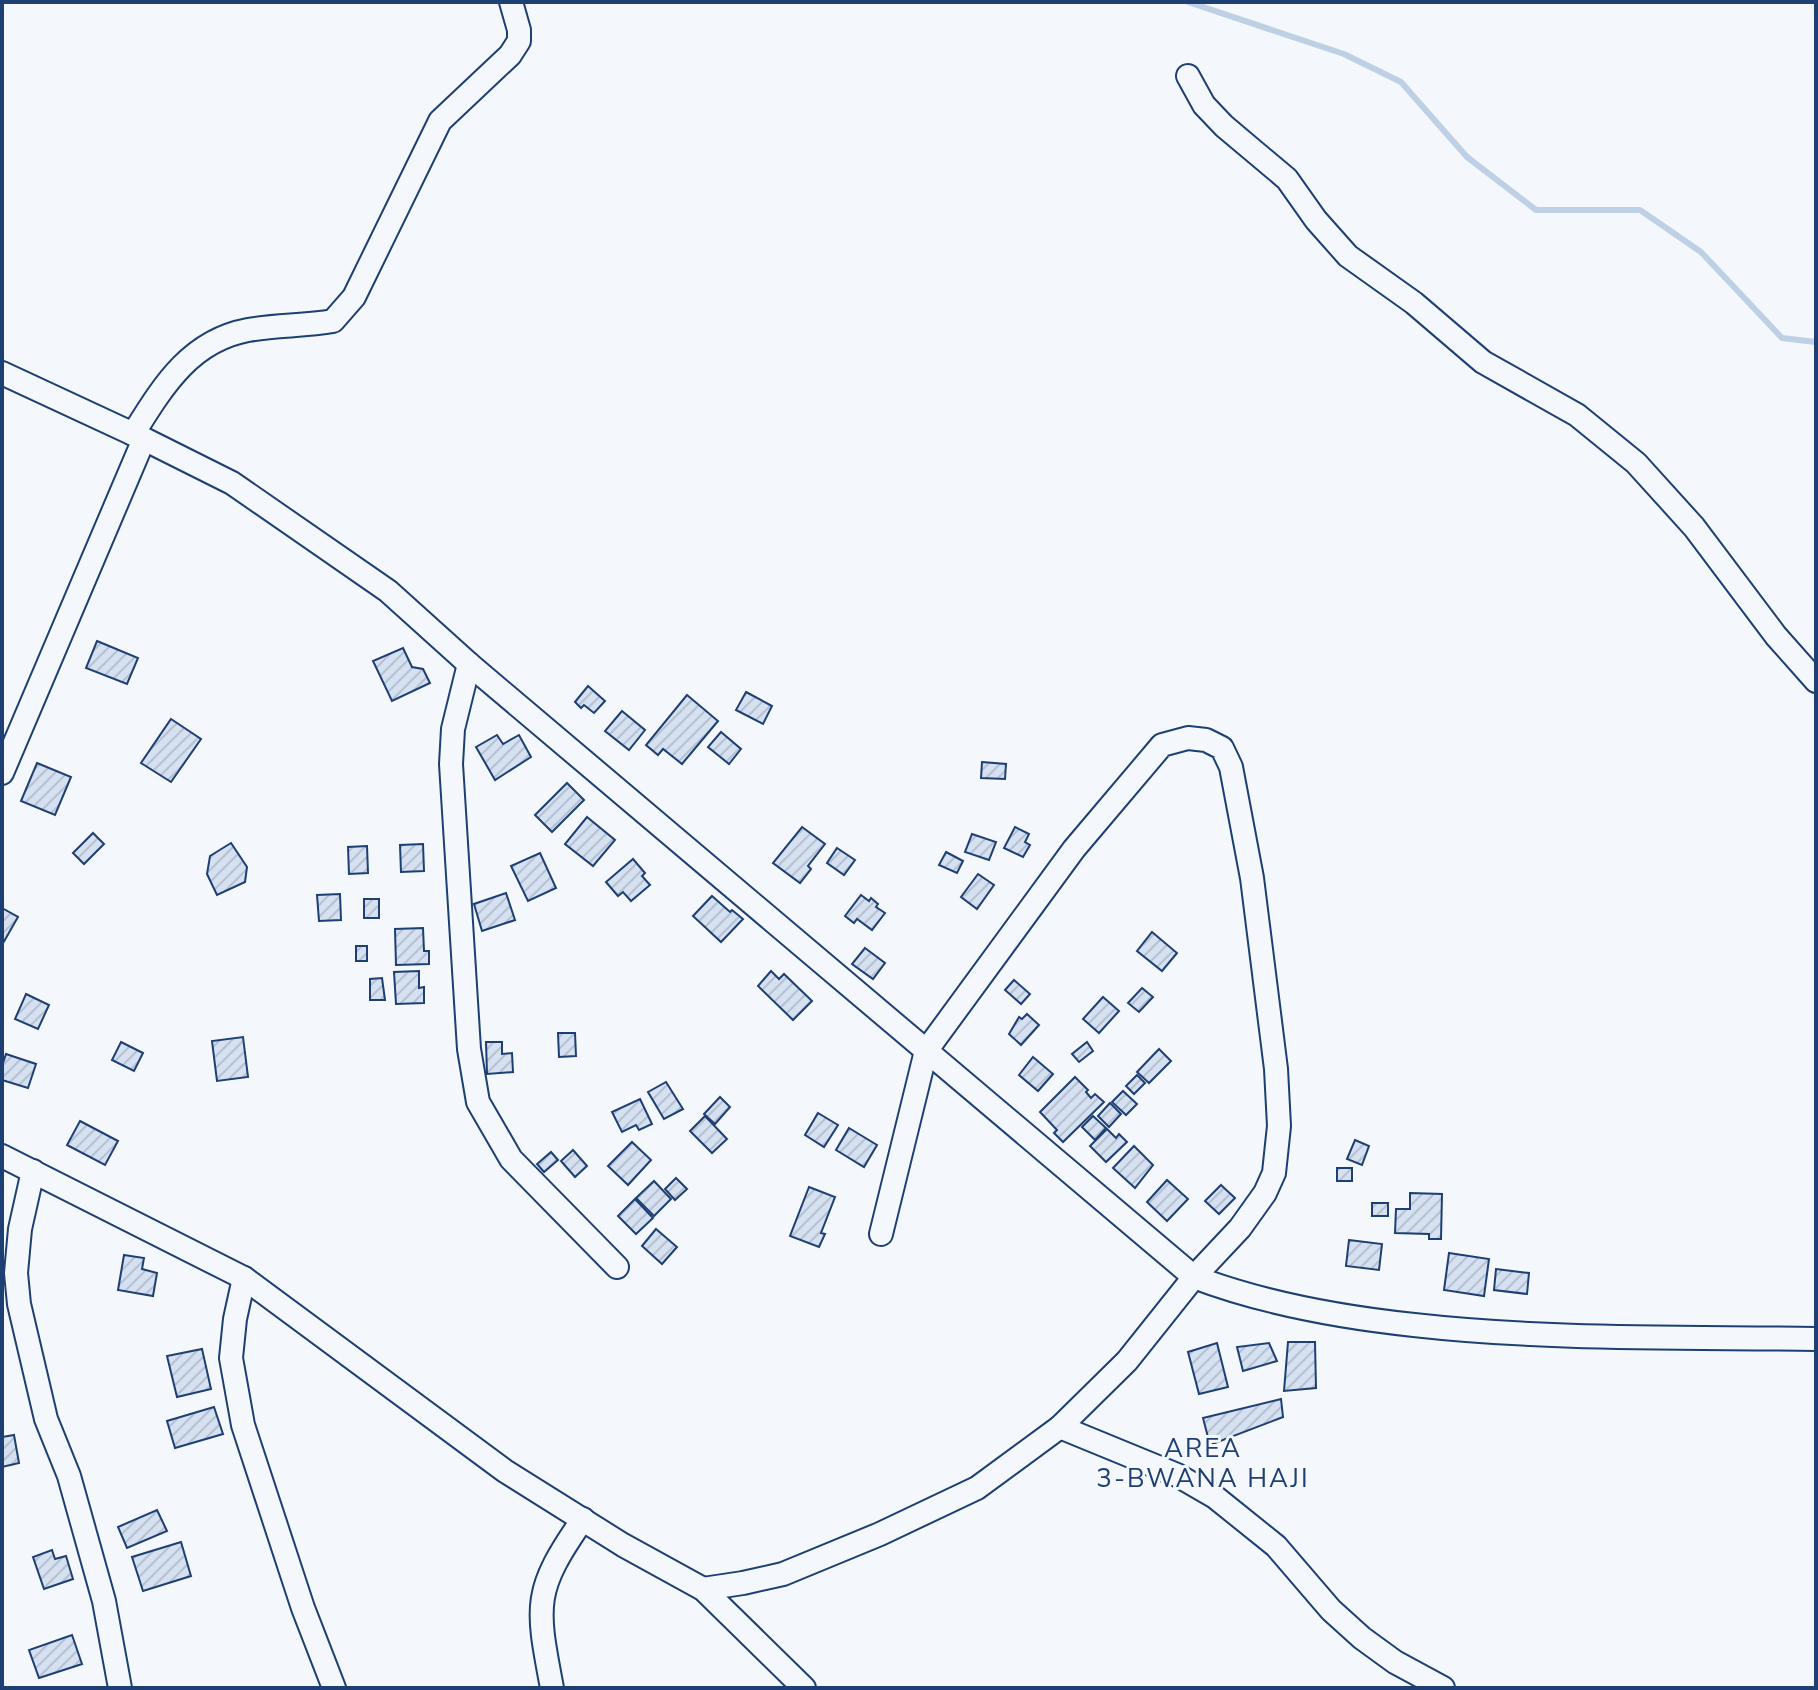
<svg xmlns="http://www.w3.org/2000/svg" width="1818" height="1690" viewBox="0 0 1818 1690" font-family="'Nunito Sans',sans-serif">
	<style>
		.lines { fill: none; stroke-linecap: round; stroke-linejoin: round }
		.stream { stroke: #bed0e5; stroke-width: 6 }
		.building { fill: url(#building-hatch); stroke: #1d3f73; stroke-width: 2 }
		.minor-casing { stroke: #1d3f73; stroke-width: 26 }
		.minor { stroke: #f4f7fb; stroke-width: 22 }
		.labels { text-anchor: middle; stroke-width: 6; stroke-linejoin: round; paint-order: stroke }
		.quarter-label { font-size: 26px; letter-spacing: 2px; fill: #1d3f73; stroke: #f4f7fb }
	</style>
	<defs>
		<pattern id="building-hatch" width="6" height="6" patternUnits="userSpaceOnUse" patternTransform="scale(2)"><rect width="6" height="6" fill="#d5e0f0"/><path d="M-1 1l2-2M0 6l6-6M5 7l2-2" fill="none" stroke="#b6c1d1"/></pattern>
	</defs>
	<rect width="100%" height="100%" fill="#f4f7fb"/>
	<g class="lines">
		<polyline class="stream" points="1188,2 1344,54 1401,82 1467,157 1536,210 1640,210 1701,252 1782,338 1816,342"/>
	</g>
	<g class="building">
		<polygon points="97,641 138,658 127,684 86,668"/>
		<polygon points="403,648 412,667 423,669 430,683 392,701 373,661"/>
		<polygon points="588,686 605,701 594,713 584,705 581,708 575,702"/>
		<polygon points="746,692 772,706 763,724 736,710"/>
		<polygon points="687,695 718,721 682,764 663,749 658,755 646,745"/>
		<polygon points="622,711 645,730 629,750 605,731"/>
		<polygon points="171,719 201,739 171,782 141,763"/>
		<polygon points="721,732 741,749 729,764 708,747"/>
		<polygon points="497,735 503,744 519,735 531,757 495,780 476,747"/>
		<polygon points="982,762 1006,764 1005,779 981,778"/>
		<polygon points="37,763 71,777 55,815 21,801"/>
		<polygon points="567,783 584,800 552,832 535,815"/>
		<polygon points="587,817 615,840 593,866 565,844"/>
		<polygon points="802,827 825,844 808,866 811,869 800,883 773,863"/>
		<polygon points="1015,827 1029,834 1025,842 1030,845 1023,857 1004,848"/>
		<polygon points="93,833 104,844 84,864 73,853"/>
		<polygon points="972,834 996,842 989,860 965,852"/>
		<polygon points="231,843 247,867 245,882 217,895 207,874 210,856"/>
		<polygon points="423,844 424,871 401,872 400,845"/>
		<polygon points="367,846 368,873 349,874 348,847"/>
		<polygon points="837,848 855,860 844,875 827,863"/>
		<polygon points="946,852 963,861 957,873 939,865"/>
		<polygon points="540,853 556,888 528,901 511,866"/>
		<polygon points="633,859 645,873 642,876 650,885 631,901 623,892 618,896 606,882"/>
		<polygon points="978,874 994,885 977,909 961,897"/>
		<polygon points="506,893 515,920 482,931 474,904"/>
		<polygon points="340,894 341,920 319,921 317,895"/>
		<polygon points="861,895 869,901 871,898 878,904 876,907 885,913 872,930 857,919 854,923 845,916"/>
		<polygon points="712,896 730,912 732,910 743,919 721,942 693,916"/>
		<rect x="364" y="899" width="15" height="19"/>
		<polygon points="2,908 18,917 2,945"/>
		<polygon points="423,928 424,951 429,951 429,964 396,965 395,929"/>
		<polygon points="1152,932 1177,953 1162,971 1137,951"/>
		<rect x="356" y="946" width="11" height="15"/>
		<polygon points="865,948 885,963 873,979 852,964"/>
		<polygon points="419,971 419,988 424,987 424,1003 396,1004 394,972"/>
		<polygon points="771,971 779,979 784,974 812,1001 793,1020 758,986"/>
		<polygon points="382,978 385,1000 370,1000 370,979"/>
		<polygon points="1014,980 1030,994 1021,1004 1005,990"/>
		<polygon points="1142,988 1153,997 1139,1012 1128,1003"/>
		<polygon points="26,994 49,1005 38,1029 15,1019"/>
		<polygon points="1103,997 1119,1011 1099,1033 1083,1019"/>
		<polygon points="1027,1014 1039,1025 1021,1045 1009,1034 1019,1017 1022,1019"/>
		<polygon points="558,1033 575,1033 576,1056 559,1057"/>
		<polygon points="243,1037 248,1077 217,1081 212,1041"/>
		<polygon points="121,1042 143,1053 134,1071 112,1060"/>
		<polygon points="486,1042 502,1042 502,1054 512,1053 513,1072 487,1074"/>
		<polygon points="1087,1042 1093,1051 1079,1062 1072,1054"/>
		<polygon points="1159,1049 1171,1061 1149,1083 1137,1072"/>
		<polygon points="6,1054 36,1064 28,1088 2,1080 2,1066"/>
		<polygon points="1033,1057 1053,1074 1038,1091 1019,1075"/>
		<polygon points="1137,1075 1145,1083 1134,1094 1126,1086"/>
		<polygon points="1075,1077 1088,1090 1086,1092 1091,1098 1095,1094 1104,1102 1063,1142 1054,1133 1057,1130 1040,1112"/>
		<polygon points="666,1082 683,1109 664,1119 648,1092"/>
		<polygon points="1123,1091 1137,1104 1126,1115 1112,1102"/>
		<polygon points="720,1097 730,1107 715,1124 704,1114"/>
		<polygon points="640,1099 652,1124 639,1130 636,1125 622,1132 612,1112"/>
		<polygon points="1110,1103 1121,1114 1109,1127 1098,1116"/>
		<polygon points="818,1113 838,1125 824,1147 805,1135"/>
		<polygon points="705,1116 727,1139 712,1153 690,1131"/>
		<polygon points="1093,1116 1106,1128 1095,1140 1082,1127"/>
		<polygon points="80,1121 118,1141 105,1165 67,1145"/>
		<polygon points="849,1128 877,1145 864,1167 836,1150"/>
		<polygon points="1107,1129 1116,1138 1119,1134 1127,1142 1106,1162 1090,1146"/>
		<polygon points="1355,1140 1369,1146 1362,1165 1347,1159"/>
		<polygon points="632,1142 651,1160 628,1185 608,1166"/>
		<polygon points="1134,1146 1153,1165 1135,1188 1113,1168"/>
		<polygon points="573,1150 587,1166 575,1177 561,1161"/>
		<polygon points="551,1152 558,1160 544,1172 537,1164"/>
		<rect x="1337" y="1168" width="15" height="13"/>
		<polygon points="676,1178 687,1189 675,1200 665,1189"/>
		<polygon points="1167,1180 1188,1199 1167,1221 1147,1202"/>
		<polygon points="654,1181 671,1199 654,1216 636,1198"/>
		<polygon points="1221,1185 1235,1198 1219,1214 1205,1201"/>
		<polygon points="809,1187 835,1197 821,1233 825,1234 819,1247 790,1236"/>
		<polygon points="1410,1193 1442,1194 1441,1239 1429,1239 1429,1234 1395,1233 1396,1209 1410,1209"/>
		<polygon points="635,1199 653,1218 636,1234 618,1216"/>
		<rect x="1372" y="1203" width="16" height="13"/>
		<polygon points="656,1229 677,1247 662,1264 642,1246"/>
		<polygon points="1349,1240 1382,1244 1379,1270 1346,1266"/>
		<polygon points="1449,1253 1489,1259 1484,1296 1444,1290"/>
		<polygon points="124,1255 144,1258 142,1269 157,1273 153,1296 118,1290"/>
		<polygon points="1496,1269 1529,1273 1527,1294 1494,1290"/>
		<polygon points="1288,1342 1315,1342 1316,1388 1284,1391"/>
		<polygon points="1217,1343 1228,1387 1199,1394 1188,1352"/>
		<polygon points="1269,1343 1277,1361 1243,1371 1237,1347"/>
		<polygon points="202,1349 211,1389 177,1397 167,1356"/>
		<polygon points="1281,1399 1283,1417 1210,1445 1203,1418"/>
		<polygon points="214,1407 223,1434 175,1448 167,1421"/>
		<polygon points="14,1435 19,1463 2,1467 2,1437"/>
		<polygon points="157,1510 167,1531 127,1548 118,1527"/>
		<polygon points="181,1542 191,1576 143,1591 132,1557"/>
		<polygon points="52,1550 55,1559 66,1556 73,1579 44,1589 33,1557"/>
		<polygon points="72,1635 82,1664 39,1678 29,1650"/>
	</g>
	<g class="lines">
		<g class="minor-casing">
			<g id="minor">
				<polyline points="1188,76 1204,105 1224,126 1287,179 1316,220 1348,256 1414,303 1483,362 1577,415 1636,463 1694,527 1776,636 1816,681"/>
				<path d="M 2,373 L 144,439 L 232,483 L 388,591 L 469,664 L 1194,1277 C 1265,1304 1339,1317 1414,1325 C 1547,1340 1682,1337 1816,1339"/>
				<path d="M 133,434 C 162,388 189,341 248,330 C 276,325 305,326 333,321 L 354,297 L 440,121 L 510,55 L 519,41 L 519,30 L 511,2"/>
				<polyline points="469,664 453,729 451,764 469,1049 478,1102 511,1159 617,1267"/>
				<polyline points="2,773 144,439"/>
				<polyline points="2,1156 244,1278 505,1471 623,1545 703,1589 804,1688"/>
				<polyline points="33,1171 20,1229 16,1273 19,1304 46,1419 69,1476 104,1601 120,1688"/>
				<polyline points="244,1278 235,1319 231,1358 243,1425 303,1608 334,1688"/>
				<polyline points="1060,1427 1177,1475 1215,1497 1276,1546 1331,1610 1362,1638 1395,1662 1443,1688"/>
				<polyline points="703,1589 743,1583 783,1574 880,1534 977,1488 1060,1427 1127,1361 1194,1277 1240,1228 1265,1193 1274,1173 1279,1126 1276,1069 1252,878 1231,767 1222,748 1206,740 1188,738 1162,745 1074,849 926,1051 881,1234"/>
				<path d="M 552,1688 C 536,1604 533,1591 583,1519"/>
			</g>
		</g>
		<use href="#minor" class="minor"/>
	</g>
	<g class="labels">
		<g class="quarter-label">
			<text x="1203" y="1457">AREA<tspan x="1203" dy="30">3-BWANA HAJI</tspan></text>
		</g>
	</g>
	<rect width="1818" height="1690" fill="none" stroke="#1d3f73" stroke-width="8"/>
</svg>
